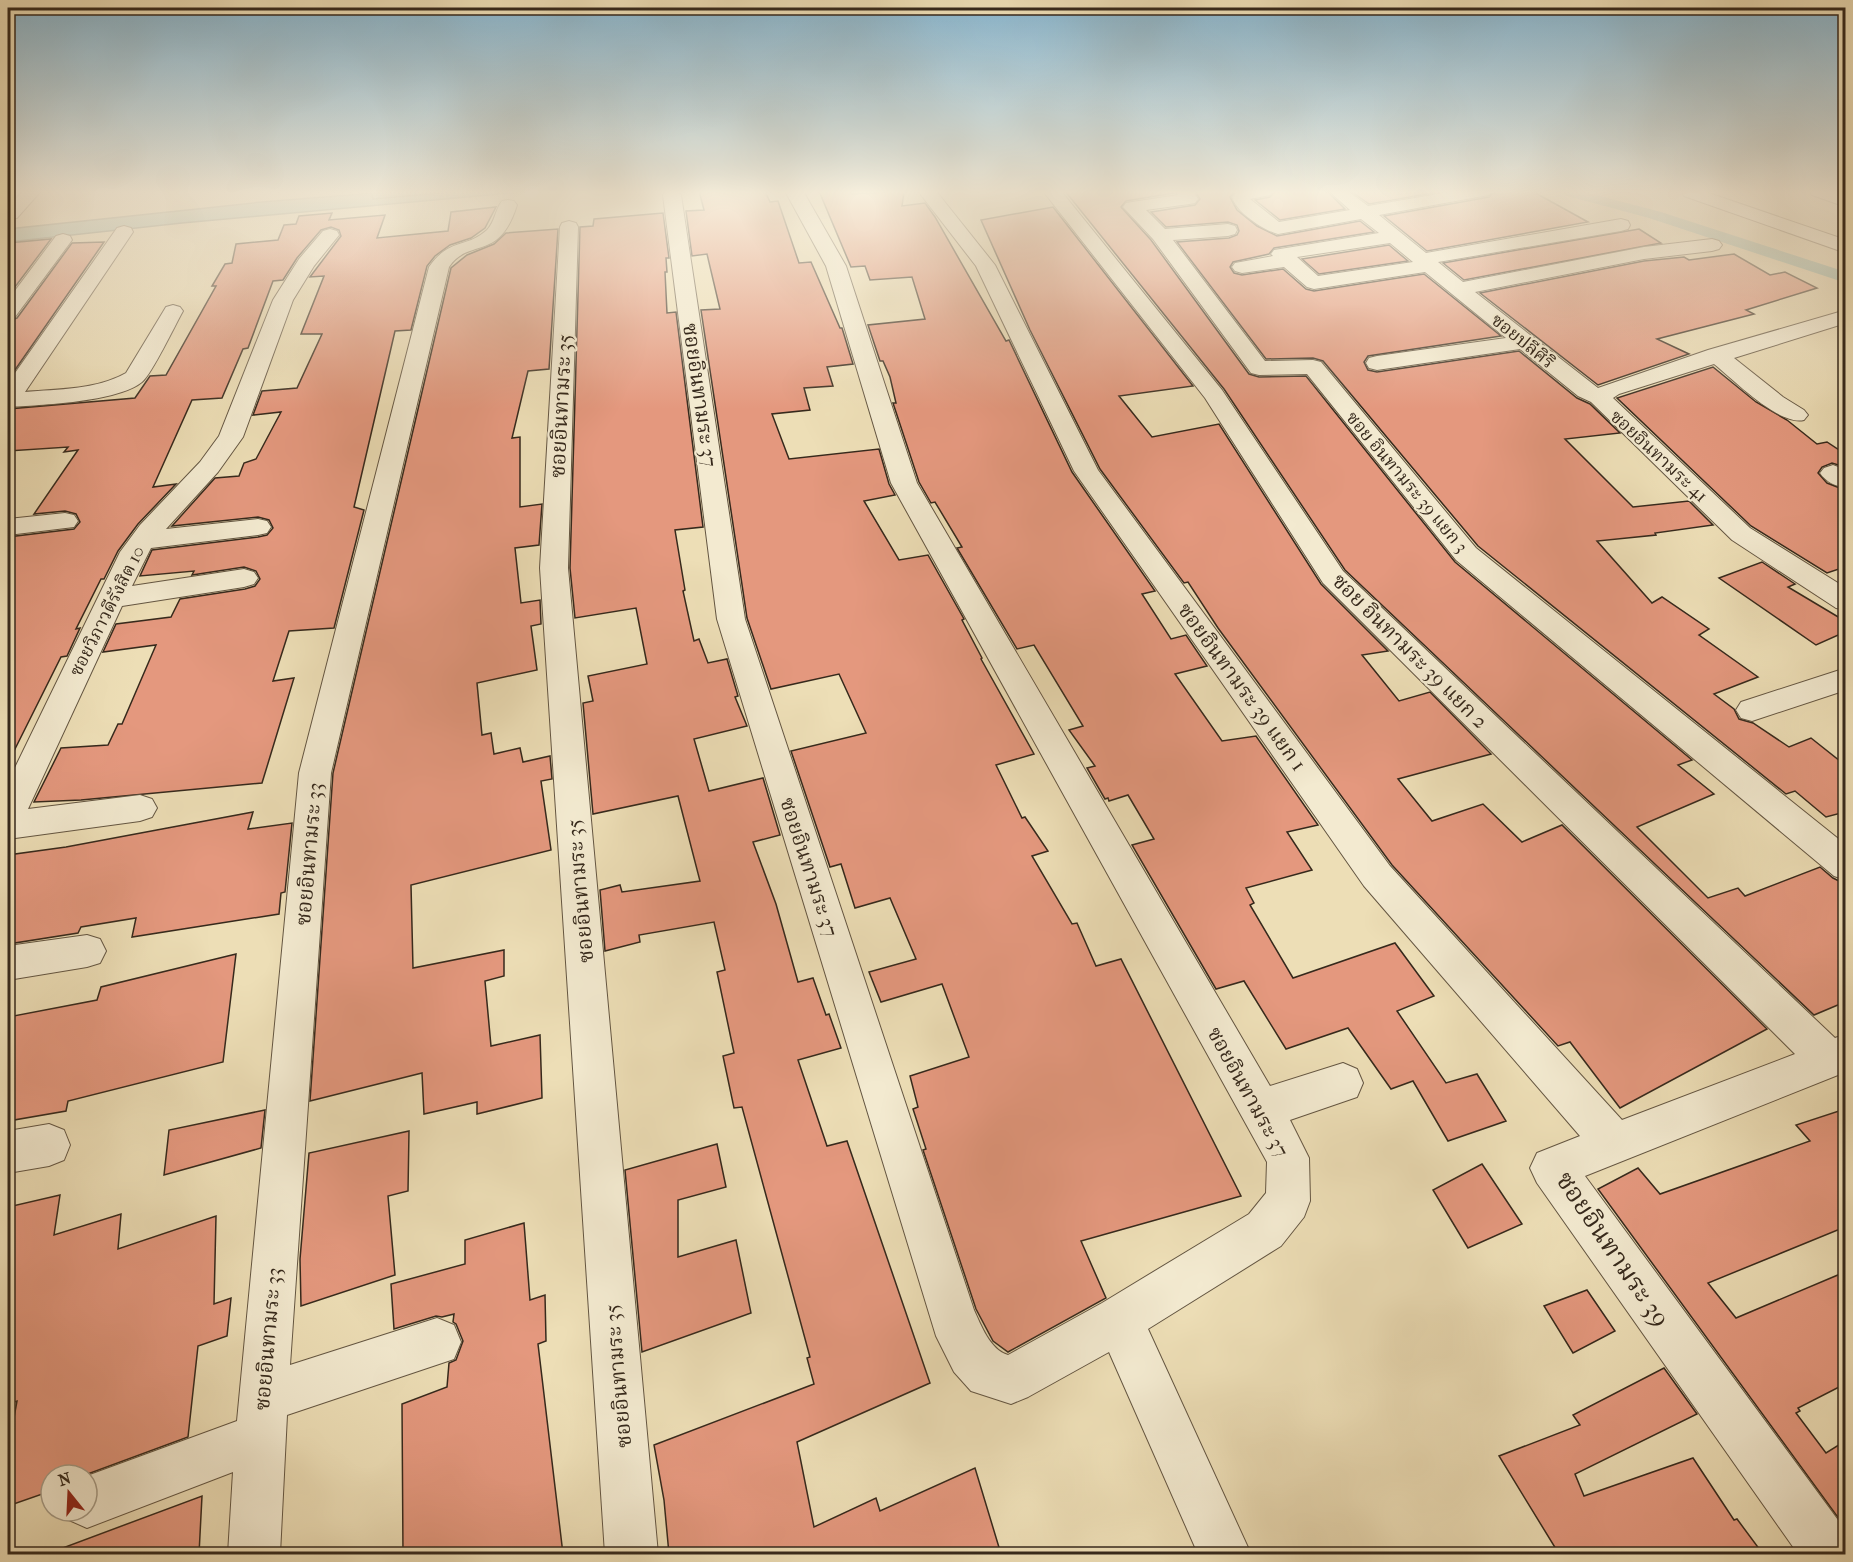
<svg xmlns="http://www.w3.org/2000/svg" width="1853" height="1562" viewBox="0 0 1853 1562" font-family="'IM FELL French Canon','Noto Serif Thai',serif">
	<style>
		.water { fill: #99bcae; stroke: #718174; stroke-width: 1.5 }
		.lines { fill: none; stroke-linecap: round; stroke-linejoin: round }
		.shore { stroke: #687265; stroke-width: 1.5 }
		.canal { fill: #99bcae; fill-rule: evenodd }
		.building { fill: #e4987e; stroke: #36291c; stroke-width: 1.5 }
		.minor-casing { stroke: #645642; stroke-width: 2 }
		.minor { fill: #f3ead0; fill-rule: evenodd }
		.labels { text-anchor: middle; stroke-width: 4.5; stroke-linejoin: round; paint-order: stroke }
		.far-street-label { font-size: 18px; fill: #36291c; stroke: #f3ead0 }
		.street-label { font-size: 21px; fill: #36291c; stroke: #f3ead0 }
		.near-street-label { font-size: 26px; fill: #36291c; stroke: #f3ead0 }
	</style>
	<rect width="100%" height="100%" fill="#eddeb6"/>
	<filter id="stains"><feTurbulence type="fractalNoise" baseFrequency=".00333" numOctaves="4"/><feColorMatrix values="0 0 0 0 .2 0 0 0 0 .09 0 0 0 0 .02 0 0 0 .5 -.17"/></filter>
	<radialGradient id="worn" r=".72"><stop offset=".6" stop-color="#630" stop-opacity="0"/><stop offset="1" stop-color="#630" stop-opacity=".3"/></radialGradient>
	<polygon class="water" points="399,191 532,191 182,223 8,242 8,229 262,202"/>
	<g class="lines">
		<polyline class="shore" points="371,191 373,199 463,191"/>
		<polygon class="canal" points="1557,191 1581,191 1661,212 1846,272 1846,283 1649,218 1560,194"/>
	</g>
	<g class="building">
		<polygon points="699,191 765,191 770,202 778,201 799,263 811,262 840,328 842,328 853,364 827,367 833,386 804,388 810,410 772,414 789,459 879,449 889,484 895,495 864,501 899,560 928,555 964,619 962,620 982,658 981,659 1034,754 996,765 1022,818 1025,817 1048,851 1032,856 1072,924 1077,923 1096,966 1121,959 1241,1196 1081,1241 1106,1298 1008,1352 993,1341 976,1309 923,1150 926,1149 913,1109 918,1107 910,1076 969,1057 942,984 881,1002 869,972 916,959 890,898 855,908 841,864 830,867 791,751 866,733 839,674 771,689 747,618 701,310 720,309 707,254 692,256 686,211 704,210"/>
		<polygon points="819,191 851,191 852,194 904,191 902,206 925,203 935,217 1006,341 1009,340 1072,472 1155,591 1142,594 1171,639 1186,635 1207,666 1175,674 1222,741 1256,736 1318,825 1287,832 1312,870 1246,888 1254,903 1250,905 1293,978 1395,943 1434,996 1397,1011 1446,1083 1477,1074 1506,1121 1448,1141 1413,1081 1391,1089 1348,1028 1286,1049 1244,981 1216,989 1132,845 1154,839 1128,795 1109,801 1108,798 1105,799 1087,768 1095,766 1069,730 1083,726 1034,645 1017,649 957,548 962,547 935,502 931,503 919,482 893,403 896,403 890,377 883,361 880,361 868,325 925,319 912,277 870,280 865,266 851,267"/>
		<polygon points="1065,191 1173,191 1174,193 1126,201 1121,207 1151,240 1249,374 1259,377 1306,376 1455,562 1692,760 1678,765 1714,794 1637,827 1708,898 1738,888 1745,896 1820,867 1833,878 1845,884 1845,1002 1814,1015 1345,570 1224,389"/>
		<polygon points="1195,191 1235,191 1230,197 1237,210 1257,226 1277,236 1360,221 1374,232 1274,248 1269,254 1233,262 1230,267 1234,273 1242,275 1283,269 1306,289 1314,291 1424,274 1501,336 1368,356 1364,362 1368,370 1377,372 1519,351 1577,398 1590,404 1620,433 1565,439 1633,507 1689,501 1713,525 1655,533 1656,535 1597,541 1652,603 1662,597 1709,629 1699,635 1758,677 1714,694 1734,709 1739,719 1753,723 1789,747 1811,738 1845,765 1845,812 1826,817 1795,791 1786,794 1478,546 1323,361 1313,358 1266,359 1177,242 1229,238 1237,235 1239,231 1237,225 1228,222 1166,227 1151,212 1195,205 1200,199"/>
		<polygon points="1275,191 1327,191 1345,209 1280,220 1255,200 1270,197"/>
		<polygon points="1351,191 1445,191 1369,204"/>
		<polygon points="1494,191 1532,191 1588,222 1427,251 1384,216 1489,197"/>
		<polygon points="496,207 485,228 471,238 450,245 435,256 427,266 411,330 395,331 354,507 364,510 334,628 289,631 273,681 294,678 262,783 81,800 34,802 61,748 108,745 118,724 122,724 156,645 103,652 116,624 171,617 180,599 245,589 255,586 260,579 256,571 244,567 192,575 194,571 140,576 152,550 258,537 267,535 273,528 269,520 258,517 172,526 215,478 239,476 244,463 256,459 281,412 253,415 262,391 297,388 322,334 301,334 324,276 310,277 341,236 339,230 331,227 321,230 297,258 283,280 273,281 248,348 243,349 222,398 192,400 153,487 176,484 138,524 118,551 104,579 101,579 76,629 80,628 67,656 61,657 8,763 8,537 74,529 80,522 76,514 65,511 34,514 78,450 64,452 68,447 8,451 8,409 135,398 150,376 166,375 216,286 212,286 225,264 232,263 236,244 278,240 284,225 296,224 299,216 332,213 329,220 385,215 377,238 448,231 451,212"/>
		<polygon points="1053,207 1193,386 1119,396 1152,437 1219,424 1321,584 1388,651 1362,655 1399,701 1430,692 1491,754 1398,779 1432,821 1483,804 1522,842 1562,825 1767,1029 1620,1108 1570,1042 1558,1046 1392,865 1218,628 1188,582 1184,583 1100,469 1030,330 981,220"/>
		<polygon points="663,213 669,258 666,258 667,272 665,272 667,313 676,312 703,527 675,530 685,590 683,591 694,641 699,639 708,663 727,659 738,696 735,697 747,726 694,739 709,791 763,778 780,835 753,842 776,904 798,982 813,978 826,1015 829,1014 841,1048 798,1060 827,1146 847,1141 930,1383 797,1442 814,1527 876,1498 880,1511 975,1468 1001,1554 669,1554 664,1500 654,1445 814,1384 807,1358 810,1357 742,1107 734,1108 723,1056 734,1053 717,972 725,970 714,922 639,935 640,942 605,951 600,890 620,885 622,892 700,881 678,796 593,814 583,703 593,701 588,676 647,664 636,608 575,618 570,568 580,227 593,226 594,219"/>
		<polygon points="558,229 549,369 528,371 512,438 520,437 520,507 542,504 539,545 515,548 521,603 540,600 541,624 531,626 537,670 477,683 482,735 491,733 494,754 520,748 523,762 550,756 552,779 541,781 551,850 411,885 413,968 504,950 504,976 485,981 491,1046 540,1035 542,1098 477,1114 477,1102 424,1114 422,1073 310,1101 333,773 451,268 467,255 494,244 506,233"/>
		<polygon points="1639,229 1661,243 1464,280 1443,263"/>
		<polygon points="51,239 9,295 8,295 8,243"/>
		<polygon points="104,242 8,380 8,321 17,318 72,243"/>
		<polygon points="1389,245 1408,261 1319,274 1302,259"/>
		<polygon points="1734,254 1770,275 1785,272 1817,288 1746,310 1754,314 1657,339 1689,354 1598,385 1480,293 1644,261 1684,257 1689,260"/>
		<polygon points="1713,367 1756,402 1787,420 1817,444 1827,442 1845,454 1845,467 1832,463 1822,467 1818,473 1827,483 1845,490 1845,567 1827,573 1751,526 1617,398"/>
		<polygon points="1762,562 1795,584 1788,587 1845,621 1845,632 1816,645 1719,578"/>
		<polygon points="253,812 248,829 292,823 285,892 281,893 279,914 132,937 136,918 81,927 78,933 8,944 8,855 66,847"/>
		<polygon points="236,954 223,1062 68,1101 66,1111 8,1121 8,1017 97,1000 101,987"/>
		<polygon points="1845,1109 1845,1227 1708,1283 1736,1318 1845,1272 1845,1384 1798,1408 1800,1411 1796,1413 1826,1453 1845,1441 1845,1527 1598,1189 1638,1168 1660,1194 1810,1141 1796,1125"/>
		<polygon points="265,1110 261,1148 164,1175 169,1130"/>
		<polygon points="409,1131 408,1191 388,1196 395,1275 301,1306 300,1259 309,1153"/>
		<polygon points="717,1144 726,1187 678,1200 678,1257 736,1240 751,1313 642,1352 625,1170"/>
		<polygon points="1482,1164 1522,1224 1468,1248 1433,1190"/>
		<polygon points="60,1195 54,1235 121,1214 118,1249 216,1216 214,1304 231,1298 227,1336 198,1346 188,1437 85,1475 51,1475 51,1491 8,1506 8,1450 17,1401 8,1404 8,1207"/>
		<polygon points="524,1223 530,1300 545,1295 546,1341 538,1344 563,1554 403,1554 402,1404 447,1387 449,1363 456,1360 463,1341 456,1324 453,1322 454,1314 442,1317 436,1316 394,1329 391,1284 465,1264 465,1240"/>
		<polygon points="1587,1290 1615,1331 1573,1353 1544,1306"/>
		<polygon points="1664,1368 1697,1414 1575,1474 1584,1496 1693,1458 1734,1520 1737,1519 1763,1554 1559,1554 1499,1456 1580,1425 1573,1415"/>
		<polygon points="202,1496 199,1554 52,1554 52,1552"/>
	</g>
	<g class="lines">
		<g class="minor-casing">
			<g id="minor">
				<polygon points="23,191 41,191 17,218 8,219 8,207"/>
				<path d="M 666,191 L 676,191 L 681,195 L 745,619 L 974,1310 C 981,1325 990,1350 1008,1355 L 1102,1303 L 1249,1214 L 1266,1193 L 1267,1162 L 891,483 L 826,266 L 785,191 L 803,191 L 846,266 L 917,483 L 1270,1086 L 1343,1063 L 1357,1069 L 1363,1083 L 1357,1097 L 1290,1120 L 1309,1158 L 1310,1201 L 1304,1217 L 1281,1246 L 1148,1329 L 1251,1554 L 1198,1554 L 1109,1352 L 1028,1397 L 1011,1404 L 971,1391 L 954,1372 L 936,1336 L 717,619 L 663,195 Z"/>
				<polygon points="918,191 936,191 995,265 1098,470 1390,866 1622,1120 1795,1054 1323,583 1205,398 1043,191 1061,191 1222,390 1343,571 1835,1038 1846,1034 1846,1072 1843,1073 1585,1176 1846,1531 1846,1554 1798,1554 1537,1183 1530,1168 1537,1153 1580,1136 1364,886 1074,471 976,266"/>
				<polygon points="1175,191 1193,191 1198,199 1195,203 1189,204 1146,210 1165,229 1228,224 1235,226 1237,230 1235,234 1228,236 1173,240 1265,361 1313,360 1321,362 1476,548 1846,845 1846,880 1834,876 1456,560 1307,374 1259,375 1251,373 1153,239 1123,207 1126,203 1132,202 1178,195"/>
				<path d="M 1238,191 L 1273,191 L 1270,195 L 1250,199 L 1279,222 L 1350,210 L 1329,191 L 1348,191 L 1368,206 L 1456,191 L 1492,191 L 1489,195 L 1483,196 L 1379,215 L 1426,253 L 1621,219 L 1628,221 L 1630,225 L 1628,229 L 1621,231 L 1438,262 L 1463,282 L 1644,247 L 1712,239 L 1719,241 L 1722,245 L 1719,249 L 1712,251 L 1644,259 L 1475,292 L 1598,388 L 1708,350 L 1846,310 L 1846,323 L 1734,358 L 1783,397 L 1804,410 L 1808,415 L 1804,420 C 1779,426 1734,380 1714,364 L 1619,394 L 1613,398 L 1750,528 L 1846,588 L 1846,610 L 1836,608 L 1732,540 L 1591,402 L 1578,396 L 1520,349 L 1377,370 L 1369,368 L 1366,363 L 1369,358 L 1377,356 L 1506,338 L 1425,272 L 1314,289 L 1307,287 L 1284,267 L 1242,273 L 1235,271 L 1232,267 L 1235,263 L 1273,256 L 1271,254 L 1274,250 L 1379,233 L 1361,219 L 1278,234 C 1263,230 1236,212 1232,197 ZM 1390,243 L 1413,262 L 1318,276 L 1297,257 Z"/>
				<polygon points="1682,191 1703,191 1846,240 1846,253 1684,196"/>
				<polygon points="1809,191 1833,191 1846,196 1846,207 1812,195"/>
				<path d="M 508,200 L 514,201 L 517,205 C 499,263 469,237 449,267 L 331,773 L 290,1365 L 437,1318 L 454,1325 L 461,1342 L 454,1359 L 287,1415 L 280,1554 L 228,1554 L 233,1472 L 87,1528 L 69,1520 L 65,1511 L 87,1511 L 87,1476 L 237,1421 L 299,773 L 429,267 C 450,237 466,249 487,230 C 495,222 495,210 502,201 Z"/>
				<polygon points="569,221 576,223 578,227 568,568 658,1554 605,1554 540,568 560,227 562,223"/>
				<path d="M 124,226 L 131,228 L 133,232 L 25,392 C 58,389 96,390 126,373 L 166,307 L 173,305 L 180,307 L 183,311 C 175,325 152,374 142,382 C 118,402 40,405 8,407 L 8,383 L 117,228 Z"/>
				<polygon points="330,229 337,231 339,235 314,266 293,300 243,437 218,472 166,529 258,519 267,521 271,527 267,533 258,535 151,548 132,586 244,569 254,572 258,578 254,584 244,587 122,606 28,809 140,795 152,799 157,808 152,817 140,821 8,839 8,782 120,552 140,525 200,462 219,436 273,300 299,259 323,231"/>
				<polygon points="63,234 70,236 72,240 15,317 8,319 8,300 56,236"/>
				<path d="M 1833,465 L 1846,470 L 1846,488 C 1835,486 1826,482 1820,473 L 1824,468 Z"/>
				<polygon points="65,513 74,515 78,521 74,527 8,535 8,519"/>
				<polygon points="1846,668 1846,690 1752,721 1741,718 1736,710 1741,702"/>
				<polygon points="87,935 100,939 106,951 100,963 87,967 8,980 8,946"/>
				<polygon points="49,1124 64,1130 70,1145 64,1160 49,1166 8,1173 8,1131"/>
			</g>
		</g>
		<use href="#minor" class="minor"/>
	</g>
	<linearGradient id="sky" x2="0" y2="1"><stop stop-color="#88b7d1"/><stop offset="0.47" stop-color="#f7f0de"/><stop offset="1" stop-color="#f7f0de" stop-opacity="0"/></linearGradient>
	<rect width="1853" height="409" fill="url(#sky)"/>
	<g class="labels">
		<g class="far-street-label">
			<text transform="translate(1523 341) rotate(39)" y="6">ซอยปลีศิริ</text>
			<text transform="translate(1659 456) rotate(43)" y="6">ซอยอินทามระ 41</text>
			<text transform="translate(1407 482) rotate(50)" y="6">ซอย อินทามระ 39 แยก 3</text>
			<text transform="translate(107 611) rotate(-63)" y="6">ซอยวิภาวดีรังสิต 10</text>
		</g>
		<g class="street-label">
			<text transform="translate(700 395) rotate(82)" y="7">ซอยอินทามระ 37</text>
			<text transform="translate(561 406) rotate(-87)" y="7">ซอยอินทามระ 35</text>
			<text transform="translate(1410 651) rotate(45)" y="7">ซอย อินทามระ 39 แยก 2</text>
			<text transform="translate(1242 687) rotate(54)" y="7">ซอยอินทามระ 39 แยก 1</text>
			<text transform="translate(309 854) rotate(-85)" y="7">ซอยอินทามระ 33</text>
			<text transform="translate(809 867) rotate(72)" y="7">ซอยอินทามระ 37</text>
			<text transform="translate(580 891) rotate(-95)" y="7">ซอยอินทามระ 35</text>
			<text transform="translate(1248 1092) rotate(61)" y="7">ซอยอินทามระ 37</text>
			<text transform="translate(268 1339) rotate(-85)" y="7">ซอยอินทามระ 33</text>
			<text transform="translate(618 1376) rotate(-95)" y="7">ซอยอินทามระ 35</text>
		</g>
		<g class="near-street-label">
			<text transform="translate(1613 1249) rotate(56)" y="9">ซอยอินทามระ 39</text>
		</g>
	</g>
	<rect width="1853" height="1562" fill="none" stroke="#eddeb6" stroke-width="30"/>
	<rect x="9" y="9" width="1835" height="1544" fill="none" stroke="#36291c" stroke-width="3"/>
	<rect x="15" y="15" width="1823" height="1532" fill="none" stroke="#36291c" stroke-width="1.5"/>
	<g transform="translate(69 1493) rotate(342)"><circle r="28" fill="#f3ead0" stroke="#a79d88" stroke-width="1.5"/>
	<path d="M0-4.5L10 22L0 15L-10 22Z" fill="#8f2418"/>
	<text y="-9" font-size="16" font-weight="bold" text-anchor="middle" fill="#36291c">N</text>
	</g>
	<rect width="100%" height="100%" filter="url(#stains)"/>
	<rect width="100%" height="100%" fill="url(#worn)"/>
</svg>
